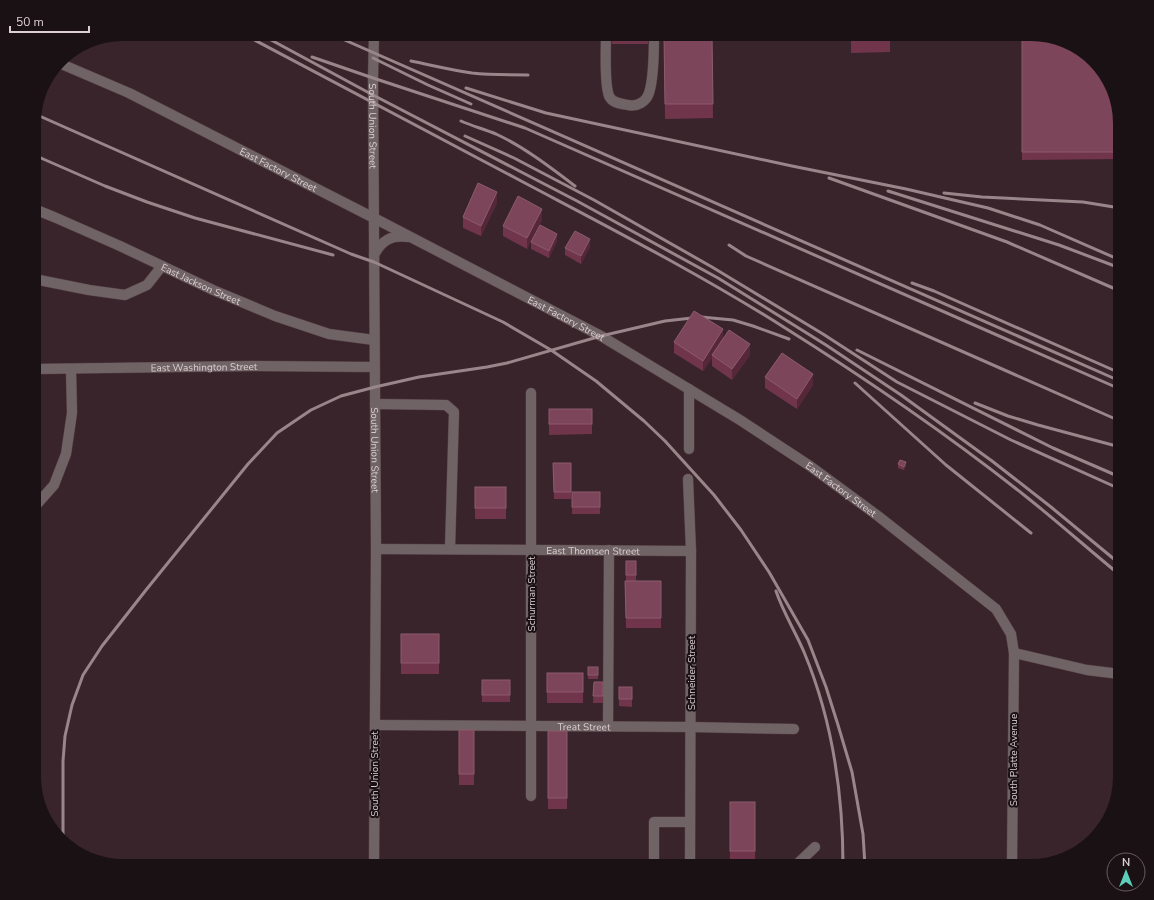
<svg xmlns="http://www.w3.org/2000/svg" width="1154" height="900" viewBox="0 0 1154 900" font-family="'Nunito Sans',sans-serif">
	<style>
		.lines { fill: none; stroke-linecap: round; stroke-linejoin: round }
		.minor-casing { stroke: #543f46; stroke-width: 11 }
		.minor { stroke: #6f6366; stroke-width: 10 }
		.rail { stroke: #98868b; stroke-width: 3 }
		.wall { fill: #71354b }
		.shaded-wall { fill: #562738 }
		.building { fill: #7d455a; stroke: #8c5b6c }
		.labels { text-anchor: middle; stroke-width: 4; stroke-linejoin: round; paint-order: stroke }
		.street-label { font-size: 10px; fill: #ddcfd2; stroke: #1a1114 }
	</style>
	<rect width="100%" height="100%" fill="#3a242b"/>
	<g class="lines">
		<g class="minor-casing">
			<g id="minor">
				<path id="s1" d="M 374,34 L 373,78 L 376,549 L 374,866"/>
				<path d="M 606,34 C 606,49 604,83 609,96 C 612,103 621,104 628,105 C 637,107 646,102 649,93 C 654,78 654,50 654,34"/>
				<path id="s2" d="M 59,63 L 129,93 L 180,119 L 374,218 L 601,336 L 740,420 L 810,466 L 878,516 L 996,609 L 1011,634 L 1014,653 L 1012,866"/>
				<path id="s3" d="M 34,209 L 54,217 L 120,246 L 213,290 L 275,316 L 329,334 L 374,340"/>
				<path d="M 374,255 C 382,240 391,235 408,237"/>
				<polyline points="34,279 89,290 125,295 147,285 162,266"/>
				<path id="s4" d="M 34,369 L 251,366 L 374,367"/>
				<polyline points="689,389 689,449"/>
				<polyline points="531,393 531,796"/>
				<polyline points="375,404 446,405 454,412 450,549"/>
				<polyline points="688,479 691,551 690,866"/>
				<polyline points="34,505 38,503 54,485 66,454 72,413 71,369"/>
				<path id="s5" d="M 376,549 L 691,551"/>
				<polyline points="1014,653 1087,670 1120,674"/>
				<path id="s6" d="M 375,725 L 690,727 L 794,729"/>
				<polyline points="608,726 609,550"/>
				<polyline points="654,866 654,822 690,822"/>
				<polyline points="795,866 815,847"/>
			</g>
		</g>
		<use href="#minor" class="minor"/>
		<g class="rail">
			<path d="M 243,34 C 336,83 429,133 523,182 C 610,228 698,273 782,326 C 865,378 947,434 1024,495 C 1057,521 1088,549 1120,575"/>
			<polyline points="260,34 373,95 577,201 718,278 826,345 901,395 992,461 1051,507 1120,564"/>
			<polyline points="331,34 1120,381"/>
			<polyline points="312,57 373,78 525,128 1120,389"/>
			<polyline points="373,58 428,85 471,104"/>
			<path d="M 411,61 C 431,65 451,70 472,73 C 490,75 509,75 528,75"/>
			<polyline points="466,88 546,113 792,166 906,189 988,208 1040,225 1120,260"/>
			<polyline points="35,114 351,254 374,262 503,322 551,350 596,381 644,421 665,441 714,495 741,530 769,572 808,640 826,687 838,725 852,772 863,834 865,866"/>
			<path d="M 461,121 C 472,126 484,129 496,134 C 524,147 550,167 575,186"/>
			<polyline points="465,136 514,158 594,200 712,267 823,334 897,382 1011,440 1120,489"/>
			<polyline points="34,155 105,186 147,202 195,218 333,255"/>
			<polyline points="829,178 1007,242 1120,291"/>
			<polyline points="888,191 1059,245 1120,268"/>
			<polyline points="944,193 982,197 1083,202 1120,208"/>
			<polyline points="729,245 746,256 1120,421"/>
			<polyline points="912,283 934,291 1120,373"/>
			<polyline points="857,350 1053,448 1120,477"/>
			<polyline points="855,383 946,465 1031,533"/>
			<polyline points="975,403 1008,416 1038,425 1120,447"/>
			<path d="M 776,591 C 783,612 795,631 804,652 C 832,719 843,794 843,866"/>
			<polyline points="63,840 63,761 65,736 72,705 83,675 102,646 146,590 248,464 277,433 311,410 341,396 375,387 419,377 487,367 507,363 601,336 665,321 701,317 733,320 753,326 789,339"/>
		</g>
	</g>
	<g class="wall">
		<rect x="577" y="34" width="14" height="7"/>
		<rect x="612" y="34" width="36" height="10"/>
		<polygon points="851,34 890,34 890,52 851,53"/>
		<polygon points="1022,34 1120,123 1120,159 1022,160"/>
		<polygon points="664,36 712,36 713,118 665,119"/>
		<polygon points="497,203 481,236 463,228 463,217"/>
		<polygon points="542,220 527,249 503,236 503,226"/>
		<polygon points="557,241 549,258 531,249 531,242"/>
		<polygon points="590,247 581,264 565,255 565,248"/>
		<polygon points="723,338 750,355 732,380 712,366 712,358 703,371 674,353 674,342"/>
		<polygon points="765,377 813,385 797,409 765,388"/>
		<polygon points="549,409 592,409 592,434 549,435"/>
		<polygon points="553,463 571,463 571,499 554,499"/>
		<polygon points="898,464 906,466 904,470 898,468"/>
		<rect x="475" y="487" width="31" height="32"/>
		<rect x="572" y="492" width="28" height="22"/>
		<polygon points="626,561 636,561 636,581 661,581 661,628 626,628 625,581 626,581"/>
		<rect x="401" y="634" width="38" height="40"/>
		<rect x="588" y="667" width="10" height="12"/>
		<rect x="547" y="673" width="36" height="30"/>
		<rect x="482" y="680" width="28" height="22"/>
		<polygon points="594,682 603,682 603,703 593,703"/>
		<polygon points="619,687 632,687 632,707 619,706"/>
		<rect x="459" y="730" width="15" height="55"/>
		<rect x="548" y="731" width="19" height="78"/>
		<rect x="730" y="802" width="25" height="60"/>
	</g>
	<g class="shaded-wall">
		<polygon points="497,192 497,203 481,236 481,226"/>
		<polygon points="542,209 542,220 527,249 527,238"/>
		<polygon points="557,234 557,241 549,258 549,251"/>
		<polygon points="590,239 590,247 581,264 581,256"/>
		<polygon points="723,329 723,340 712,355 712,358 703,371 703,361"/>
		<polygon points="750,344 750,355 732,380 732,369"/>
		<polygon points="813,374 813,385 797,409 797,399"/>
		<polygon points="906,462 906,466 904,470 904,467"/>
	</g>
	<g class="building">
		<rect x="851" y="34" width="39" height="4"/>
		<polygon points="1022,34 1031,34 1085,52 1111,84 1120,123 1120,152 1022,152"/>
		<polygon points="664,36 712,36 713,104 665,104"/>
		<polygon points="478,183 497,192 481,226 463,217"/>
		<polygon points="518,196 542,209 527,238 503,226"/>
		<polygon points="540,225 557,234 549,251 531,242"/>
		<polygon points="575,231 590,239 581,256 565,248"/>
		<polygon points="694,311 723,329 703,361 674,342"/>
		<polygon points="729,330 750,344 732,369 712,355"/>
		<polygon points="782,353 813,374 797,399 765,377"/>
		<rect x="549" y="409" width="43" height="15"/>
		<polygon points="900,460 906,462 904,467 898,464"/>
		<polygon points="553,463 571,463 571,492 554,492"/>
		<rect x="475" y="487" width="31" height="21"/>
		<rect x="572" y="492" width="28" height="15"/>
		<rect x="626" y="561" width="10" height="14"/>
		<polygon points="625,581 661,581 661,618 626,618"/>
		<rect x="401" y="634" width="38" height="29"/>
		<rect x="588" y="667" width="10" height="8"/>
		<rect x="547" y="673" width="36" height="19"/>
		<rect x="482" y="680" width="28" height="15"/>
		<polygon points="594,682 603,682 603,696 593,696"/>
		<rect x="619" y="687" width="13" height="12"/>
		<rect x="459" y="730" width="15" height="44"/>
		<rect x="548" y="731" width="19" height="67"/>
		<rect x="730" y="802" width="25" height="49"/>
	</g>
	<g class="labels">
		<g class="street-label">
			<text dy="4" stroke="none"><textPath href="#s1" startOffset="92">South Union Street</textPath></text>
			<text dy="4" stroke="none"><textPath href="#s2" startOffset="244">East Factory Street</textPath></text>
			<text dy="4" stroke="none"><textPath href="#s3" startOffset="183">East Jackson Street</textPath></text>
			<text dy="4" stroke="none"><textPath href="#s2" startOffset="568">East Factory Street</textPath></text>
			<text dy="4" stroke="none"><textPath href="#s4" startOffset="170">East Washington Street</textPath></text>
			<text dy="4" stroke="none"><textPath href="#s1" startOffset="416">South Union Street</textPath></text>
			<text dy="4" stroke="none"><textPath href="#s2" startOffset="892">East Factory Street</textPath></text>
			<text dy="4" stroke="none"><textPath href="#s5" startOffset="217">East Thomsen Street</textPath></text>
			<text transform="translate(531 594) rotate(-90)" y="4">Schurman Street</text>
			<text transform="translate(691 673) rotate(-90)" y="4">Schneider Street</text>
			<text dy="4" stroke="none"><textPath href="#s6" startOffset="209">Treat Street</textPath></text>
			<text transform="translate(1013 760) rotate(-90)" y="4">South Platte Avenue</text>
			<text transform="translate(374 774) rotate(-90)" y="4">South Union Street</text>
		</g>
	</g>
	<path d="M0 0H1154V900H0ZM123 41H1031A82 82 0 0 1 1113 123V777A82 82 0 0 1 1031 859H123A82 82 0 0 1 41 777V123A82 82 0 0 1 123 41Z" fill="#1a1114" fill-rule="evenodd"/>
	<g transform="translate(1126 872)"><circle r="19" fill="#1a1114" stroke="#685d60"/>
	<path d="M0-3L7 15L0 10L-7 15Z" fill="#5cceba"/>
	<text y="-6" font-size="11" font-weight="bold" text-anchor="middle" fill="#ddcfd2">N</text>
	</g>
	<path d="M10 26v6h79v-6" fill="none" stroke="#ddcfd2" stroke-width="2"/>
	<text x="16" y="26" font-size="12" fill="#ddcfd2" stroke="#1a1114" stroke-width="3" paint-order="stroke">50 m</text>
</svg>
